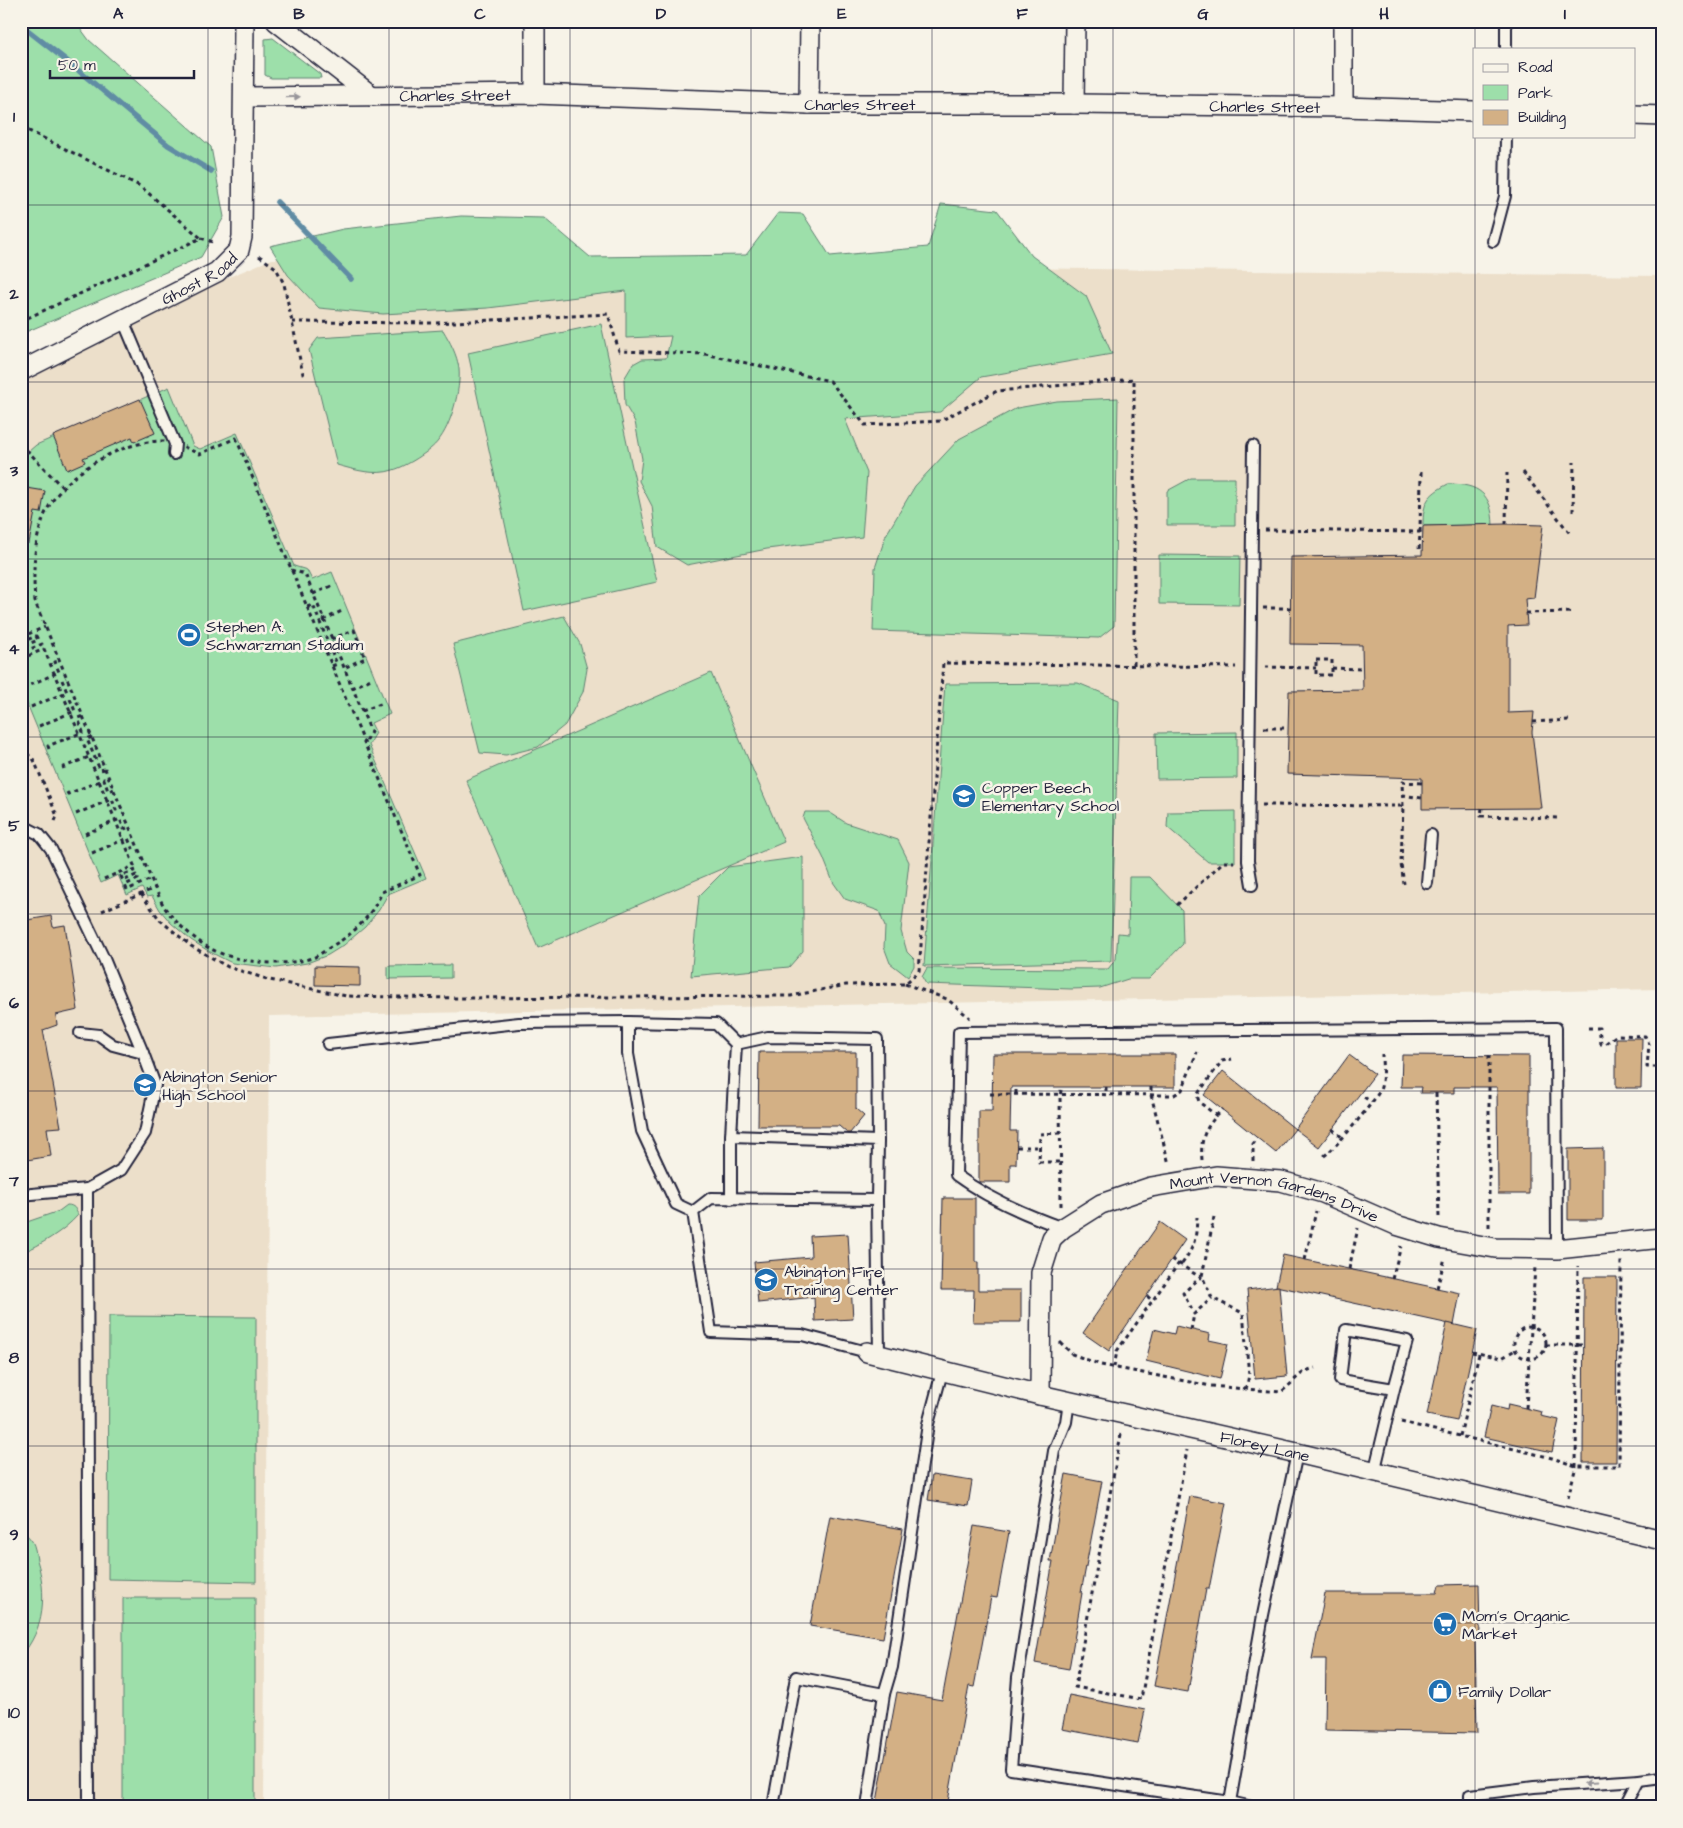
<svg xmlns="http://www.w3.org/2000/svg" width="1683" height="1828" viewBox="0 0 1683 1828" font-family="'Architects Daughter',sans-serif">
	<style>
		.built { fill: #ecdfca }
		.green { fill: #9ddfaa; stroke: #608072 }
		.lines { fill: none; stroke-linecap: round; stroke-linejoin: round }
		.stream { stroke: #608ca4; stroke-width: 5.5 }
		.building { fill: #d3b085; stroke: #22223b }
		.lane-casing { stroke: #22223b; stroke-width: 14 }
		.street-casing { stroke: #22223b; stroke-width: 22 }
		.path { stroke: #22223b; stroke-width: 3; stroke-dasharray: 4 4; stroke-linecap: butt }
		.lane { stroke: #f7f3e8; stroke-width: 10 }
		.street { stroke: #f7f3e8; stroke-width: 19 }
		.oneway { fill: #97959a }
		.grid { fill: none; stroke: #22223b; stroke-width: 1; stroke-opacity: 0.55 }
		.labels { text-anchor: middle; stroke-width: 5; stroke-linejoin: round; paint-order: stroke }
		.street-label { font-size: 16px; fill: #22223b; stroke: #f7f3e8 }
		.poi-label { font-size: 16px; fill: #22223b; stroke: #f7f3e8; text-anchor: start }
		.neatline { fill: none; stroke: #22223b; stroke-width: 2 }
		.grid-label { font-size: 16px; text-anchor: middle; font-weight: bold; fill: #22223b }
	</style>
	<rect width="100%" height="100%" fill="#f7f3e8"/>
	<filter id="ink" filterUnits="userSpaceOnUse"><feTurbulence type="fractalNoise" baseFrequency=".02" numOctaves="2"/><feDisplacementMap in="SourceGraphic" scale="10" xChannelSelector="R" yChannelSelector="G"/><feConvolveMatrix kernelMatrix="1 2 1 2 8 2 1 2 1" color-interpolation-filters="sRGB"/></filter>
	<g filter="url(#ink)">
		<polygon class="built" points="272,259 1660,276 1662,989 269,1016 264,1807 21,1807 21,363"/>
		<g class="green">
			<polygon points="21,21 75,21 89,40 211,147 224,217 201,257 21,334"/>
			<polygon points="273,38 320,74 321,78 271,78 265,75 265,39"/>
			<polygon points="941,204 997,210 1032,256 1086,296 1112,354 981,377 940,412 845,419 867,473 862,537 767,549 687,565 657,547 652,506 639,481 642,459 635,422 625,405 624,379 633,364 642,359 666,358 671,336 626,338 626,291 488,308 383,314 319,308 288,275 270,246 343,229 461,216 544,218 590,257 746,255 778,213 803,214 830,256 928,247"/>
			<polygon points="601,324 657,582 524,611 468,353"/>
			<path d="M 443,330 C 450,342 457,354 459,369 C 461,389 451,426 438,441 C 431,451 405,467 393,470 C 375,476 355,470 337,465 L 309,350 L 318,338 Z"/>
			<polygon points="169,387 193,446 200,449 237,433 294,566 307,570 312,580 332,572 390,714 371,723 376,733 369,745 426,878 388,894 379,910 365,927 344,945 328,955 307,963 276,968 232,963 210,952 191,940 171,923 160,910 152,896 147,897 142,888 127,895 118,875 101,883 21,689 21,458 36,445"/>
			<polygon points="1118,398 1114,626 1099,638 873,631 875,568 886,535 915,486 959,439 1017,408 1057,401"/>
			<polygon points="1191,478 1235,478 1235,525 1167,525 1167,491"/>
			<path d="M 1448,484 C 1479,484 1492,494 1493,525 L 1423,526 C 1423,502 1427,495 1448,484 Z"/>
			<polygon points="1159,555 1240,556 1239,605 1159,604"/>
			<polygon points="564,616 580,644 587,669 583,692 565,725 538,747 506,755 480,753 453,644"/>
			<polygon points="711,673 784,842 538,948 466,780"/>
			<polygon points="1078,683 1119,700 1111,961 924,966 945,684"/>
			<polygon points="1237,732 1237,778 1157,779 1156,733"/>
			<polygon points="1235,811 1235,862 1208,862 1167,827 1168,812"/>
			<polygon points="805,812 829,812 846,823 898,840 909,862 901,931 907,952 914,959 914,966 908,977 890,963 884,947 885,927 879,911 845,899 833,882 823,857 803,818"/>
			<polygon points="803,857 803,951 789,967 691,976 699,896 728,867"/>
			<polygon points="1129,877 1150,877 1182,910 1183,944 1149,979 1128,979 1100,988 1071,989 926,984 922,977 927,968 1108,969 1116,959 1118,933 1128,934"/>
			<polygon points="451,965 451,978 388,979 388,966"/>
			<path d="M 67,1205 C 74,1205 76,1209 78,1215 C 64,1231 41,1245 21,1253 L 21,1224 L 59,1211 Z"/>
			<polygon points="109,1316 256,1317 256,1582 108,1579"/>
			<path d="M 21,1529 C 25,1533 29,1537 32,1541 C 35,1546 36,1554 37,1560 C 47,1593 45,1629 21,1656 Z"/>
			<rect x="123" y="1598" width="132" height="209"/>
		</g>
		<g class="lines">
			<g class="stream">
				<polyline points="21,25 67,61 168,145 211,171"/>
				<polyline points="277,202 351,279"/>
			</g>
		</g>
		<g class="building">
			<polygon points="140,399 155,433 134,442 132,437 83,458 85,462 67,470 53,436"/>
			<polygon points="21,487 45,491 41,513 35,512 29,543 21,543"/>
			<polygon points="1506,524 1543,525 1534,598 1525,599 1527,625 1508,626 1508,713 1534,712 1532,732 1541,808 1422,809 1422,778 1287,774 1289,691 1363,690 1362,645 1290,644 1291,557 1422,555 1423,526"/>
			<polygon points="51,916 53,927 65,925 78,1010 56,1015 57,1025 43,1030 61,1127 47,1128 51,1156 21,1161 21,921"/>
			<polygon points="315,966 360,967 360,986 315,985"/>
			<polygon points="1616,1038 1642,1038 1641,1088 1616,1088"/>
			<polygon points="759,1052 856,1052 856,1109 864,1116 850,1133 847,1133 839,1126 758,1126"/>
			<polygon points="993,1054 1175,1054 1175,1087 1011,1087 1010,1131 1017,1131 1016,1164 1010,1164 1010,1182 979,1182 979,1111 992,1111"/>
			<polygon points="1349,1055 1375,1074 1319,1147 1295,1129"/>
			<polygon points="1402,1055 1529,1056 1529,1194 1498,1194 1497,1087 1454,1087 1454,1093 1420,1093 1421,1087 1401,1087"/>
			<polygon points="1223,1071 1295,1129 1276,1153 1204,1095"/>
			<polygon points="1603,1148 1603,1220 1568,1220 1568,1149"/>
			<polygon points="943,1198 975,1198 975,1262 978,1262 978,1290 1021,1290 1021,1322 973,1322 974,1290 941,1290"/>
			<polygon points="1160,1222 1185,1240 1109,1351 1083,1333"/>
			<polygon points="848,1234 853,1319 815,1321 814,1297 758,1303 754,1262 811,1257 810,1236"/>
			<polygon points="1283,1255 1460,1293 1454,1325 1276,1286"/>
			<polygon points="1584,1277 1617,1277 1616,1462 1583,1462"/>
			<polygon points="1279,1286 1287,1376 1255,1379 1247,1290"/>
			<polygon points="1447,1323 1477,1330 1457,1421 1427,1415"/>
			<polygon points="1176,1326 1210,1334 1209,1340 1228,1344 1220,1379 1146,1361 1154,1329 1174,1334"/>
			<polygon points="1508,1404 1542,1412 1541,1416 1559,1420 1552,1452 1484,1437 1491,1406 1507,1410"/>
			<polygon points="1066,1474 1102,1481 1081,1593 1082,1593 1069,1669 1035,1663 1053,1561 1050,1561"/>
			<polygon points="932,1475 972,1481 968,1506 928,1500"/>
			<polygon points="1190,1496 1226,1503 1209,1589 1206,1589 1188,1692 1154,1686"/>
			<polygon points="830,1516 903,1529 883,1638 810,1626"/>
			<polygon points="974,1526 1009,1532 997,1598 991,1597 974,1687 969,1686 947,1807 876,1807 897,1692 942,1700"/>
			<polygon points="1479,1584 1480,1638 1475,1638 1477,1733 1325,1730 1326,1659 1312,1659 1325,1593 1437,1593 1439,1585"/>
			<polygon points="1069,1695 1145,1710 1138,1743 1062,1729"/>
		</g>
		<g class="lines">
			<g class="lane-casing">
				<g id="lane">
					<polyline points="1506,49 1506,21"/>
					<polyline points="1493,241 1505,196 1506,136"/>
					<polyline points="123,320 175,444 174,454"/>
					<polyline points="21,825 39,834 51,849 104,959 143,1053 155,1085 145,1133 121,1170 87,1189 89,1807"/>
					<polyline points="1427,883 1431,835"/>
					<polyline points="1252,885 1248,861 1253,446"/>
					<polyline points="628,1022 628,1054 642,1131 676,1204 693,1212"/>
					<polyline points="80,1033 99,1035 113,1045 143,1053"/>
					<polyline points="328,1044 519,1023 628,1022 716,1024 736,1044 731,1136"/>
					<polyline points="736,1044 768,1037 877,1039 878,1141"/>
					<polyline points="21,1195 87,1189"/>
					<polyline points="731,1199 731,1136 878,1141 877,1200"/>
					<path d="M 1063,1228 C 1026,1215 987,1198 956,1175 L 959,1032 L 1556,1028 L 1557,1249"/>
					<polyline points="867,1352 802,1335 711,1332 693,1212 711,1198 877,1200 879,1355"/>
					<polyline points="1069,1401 1066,1422 1054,1451 1034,1575 1018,1677 1011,1769 1230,1802 1263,1615 1297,1453"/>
					<polyline points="1374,1473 1394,1389 1340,1380 1346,1330 1407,1341 1394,1389"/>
					<polyline points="1230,1802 1252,1807"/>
					<polyline points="773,1807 796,1677 884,1694"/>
					<polyline points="867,1807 884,1694 892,1667 928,1424 942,1372"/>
					<polyline points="1470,1807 1470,1795 1534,1787 1639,1780 1662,1777"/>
					<polyline points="1625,1807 1639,1780"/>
				</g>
			</g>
			<g class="street-casing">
				<g id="street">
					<polyline points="276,21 372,96"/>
					<polyline points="535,21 535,94"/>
					<path id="s1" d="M 245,97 L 535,94 L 809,104 L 1074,104 L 1343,107 L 1474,111"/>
					<polyline points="809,104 810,21"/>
					<polyline points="1074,104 1075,21"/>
					<polyline points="1343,107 1343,21"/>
					<polyline points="1634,115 1662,116"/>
					<path id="s2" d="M 21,371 L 217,272 L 239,250 L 242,237 L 244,21"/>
					<path id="s3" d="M 867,1352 L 1040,1395 L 1297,1453 L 1662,1540"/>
					<path id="s4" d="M 1040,1395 L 1041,1273 L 1052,1238 L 1063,1228 L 1101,1204 L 1151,1187 L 1216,1176 L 1281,1181 L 1323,1193 L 1396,1225 L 1439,1238 L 1495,1248 L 1557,1249 L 1662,1238"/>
				</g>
			</g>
			<g class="path">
				<polyline points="21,127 140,186 201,238 21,321"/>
				<polyline points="201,238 216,243"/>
				<polyline points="259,256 276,268 284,284 304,379"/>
				<polyline points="292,322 435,323 608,314 619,351 705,354 830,381 865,425 940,421 997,391 1134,379 1134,666"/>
				<path d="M 236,438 L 420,875 L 382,892 C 373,913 357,931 337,943 C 330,947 322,953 315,957 C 285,968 238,963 211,949 C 196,941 175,922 165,908 C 161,902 158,894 155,888 L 35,602 C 33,573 33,546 43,519 C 58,477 119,440 164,441 C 175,441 189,450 200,454 Z"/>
				<polyline points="21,444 63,488"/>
				<polyline points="1523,472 1571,535"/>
				<polyline points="1573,512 1574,462"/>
				<polyline points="1506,524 1507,473"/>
				<polyline points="1265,530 1420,532 1419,551"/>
				<polyline points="1420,532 1421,472"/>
				<polyline points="291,570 305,574 371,732 365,743"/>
				<polyline points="313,594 334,585"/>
				<polyline points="307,607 313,605 333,655 337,653"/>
				<polyline points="1263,608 1290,608"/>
				<polyline points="1526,613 1572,612"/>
				<polyline points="323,620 344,610"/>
				<polyline points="21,637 45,627"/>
				<polyline points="331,639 354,630 365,658 344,668"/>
				<polyline points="21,641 22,642 36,636 38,640 24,646 26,651 42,644 44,649 136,870 121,876 123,881 136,875 138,879 125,885 127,890 151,879"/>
				<polyline points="21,659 44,649"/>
				<rect x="1316" y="660" width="16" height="15"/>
				<polyline points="332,666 337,664 333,655"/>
				<polyline points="1265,667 1316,668"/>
				<polyline points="1332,668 1362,669"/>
				<polyline points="23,688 59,672 55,662 59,661"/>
				<polyline points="352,688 373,678"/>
				<polyline points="31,707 67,692 62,680 66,678"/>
				<polyline points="362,711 383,703"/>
				<polyline points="1533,722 1570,720"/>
				<polyline points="39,726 75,711 70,699 75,697"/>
				<polyline points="1264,728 1288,728"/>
				<polyline points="92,737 87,739 100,770 105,769"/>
				<polyline points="21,748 34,760 57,816 55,821"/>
				<polyline points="49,749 48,746 83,732 78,718 83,716"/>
				<polyline points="62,768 89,757"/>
				<polyline points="67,792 68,794 104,779 108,791 114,789"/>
				<polyline points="1402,795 1422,798"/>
				<polyline points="1262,805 1403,806 1401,864 1404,884"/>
				<polyline points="1403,806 1402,782 1422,783"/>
				<polyline points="1482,808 1481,816 1559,818"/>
				<polyline points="76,814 112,799 116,810 122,808"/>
				<polyline points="85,834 120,819 124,829 130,827"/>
				<polyline points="92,853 128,838 132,848 137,846"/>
				<polyline points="104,879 134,866"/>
				<polyline points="141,894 160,920 191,946 228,967 270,980 346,996 457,998 791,996 846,985 905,984 919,971 943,663 1236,667"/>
				<polyline points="1177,905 1223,862 1234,862"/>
				<polyline points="102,911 155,888"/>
				<polyline points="905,984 947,999 970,1018"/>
				<polyline points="1588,1028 1599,1028 1601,1044 1605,1044 1617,1035 1645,1036 1649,1044 1647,1067 1662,1067"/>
				<polyline points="1106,1087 1106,1095"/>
				<polyline points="1151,1087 1151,1095 1169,1164"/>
				<polyline points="1436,1093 1439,1218"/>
				<polyline points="990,1094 1174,1095 1182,1090 1197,1052"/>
				<polyline points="1016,1094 1016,1087"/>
				<polyline points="1364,1097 1371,1102"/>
				<polyline points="1217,1116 1199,1102 1197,1095 1222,1061 1232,1059"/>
				<polyline points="1332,1129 1343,1138"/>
				<polyline points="1060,1133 1040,1134 1039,1162 1061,1162"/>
				<polyline points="1017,1147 1039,1147"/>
				<path d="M 1324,1156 C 1333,1151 1376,1100 1380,1090 C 1384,1080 1382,1065 1382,1054"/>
				<path d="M 1202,1160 C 1200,1135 1206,1128 1222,1109"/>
				<polyline points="1253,1161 1253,1144 1258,1138"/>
				<polyline points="1061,1206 1060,1095 1062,1087"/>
				<polyline points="1214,1217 1202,1276 1212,1298 1243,1313 1249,1375 1246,1390"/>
				<polyline points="1489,1227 1489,1053"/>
				<polyline points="1172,1259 1198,1276 1201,1276"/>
				<polyline points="1305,1260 1316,1211"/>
				<path d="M 1182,1264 C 1195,1245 1196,1240 1197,1217"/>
				<polyline points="1349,1269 1358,1228"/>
				<polyline points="1202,1276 1183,1293 1194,1314 1212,1298"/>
				<polyline points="1392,1279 1401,1246"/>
				<polyline points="1437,1288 1445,1258"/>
				<polyline points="1147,1296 1153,1301"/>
				<circle cx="1530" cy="1343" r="16"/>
				<polyline points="1191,1330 1194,1314"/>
				<path d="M 1060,1342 L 1072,1354 L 1101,1365 L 1211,1386 L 1281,1392 C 1295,1382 1298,1372 1315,1368"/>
				<polyline points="1546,1345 1584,1345"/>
				<polyline points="1472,1352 1502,1358 1515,1350"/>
				<polyline points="1114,1367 1117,1351 1179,1263"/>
				<polyline points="1526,1408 1535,1267"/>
				<polyline points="1401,1422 1552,1458 1576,1466 1619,1466 1621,1261"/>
				<polyline points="1121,1434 1075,1687 1141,1699 1187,1450"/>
				<polyline points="1460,1436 1479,1354"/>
				<polyline points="1568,1498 1576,1466 1578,1266"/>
			</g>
			<use href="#lane" class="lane"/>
			<use href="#street" class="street"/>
		</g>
		<defs><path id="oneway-solid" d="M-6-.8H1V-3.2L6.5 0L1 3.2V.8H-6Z" transform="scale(1.25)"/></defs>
		<g class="oneway">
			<use href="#oneway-solid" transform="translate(293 97) rotate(-1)"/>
			<use href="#oneway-solid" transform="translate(1591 1783) rotate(176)"/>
		</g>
	</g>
	<path class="grid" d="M 208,21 L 208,1807M 389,21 L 389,1807M 570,21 L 570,1807M 751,21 L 751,1807M 932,21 L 932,1807M 1113,21 L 1113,1807M 1294,21 L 1294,1807M 1475,21 L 1475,49M 1475,136 L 1475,1807M 21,205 L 1662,205M 21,382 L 1662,382M 21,559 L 1662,559M 21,737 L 1662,737M 21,914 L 1662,914M 21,1091 L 1662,1091M 21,1269 L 1662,1269M 21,1446 L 1662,1446M 21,1623 L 1662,1623"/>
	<defs>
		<g id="stadium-disc" transform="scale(1.25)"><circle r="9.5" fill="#1f6fb2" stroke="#f7f3e8"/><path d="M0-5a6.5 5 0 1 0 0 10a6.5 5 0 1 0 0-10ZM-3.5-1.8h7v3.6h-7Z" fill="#fff"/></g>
		<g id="school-disc" transform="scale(1.25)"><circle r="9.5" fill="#1f6fb2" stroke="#f7f3e8"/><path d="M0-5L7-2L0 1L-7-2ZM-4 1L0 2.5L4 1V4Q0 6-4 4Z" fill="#fff"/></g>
		<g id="supermarket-disc" transform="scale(1.25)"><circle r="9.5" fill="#1f6fb2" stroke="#f7f3e8"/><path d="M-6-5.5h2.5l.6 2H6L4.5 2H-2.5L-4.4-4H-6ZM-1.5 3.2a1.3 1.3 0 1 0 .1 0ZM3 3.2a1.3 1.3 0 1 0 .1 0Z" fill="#fff"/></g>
		<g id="shop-disc" transform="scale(1.25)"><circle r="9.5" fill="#1f6fb2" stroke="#f7f3e8"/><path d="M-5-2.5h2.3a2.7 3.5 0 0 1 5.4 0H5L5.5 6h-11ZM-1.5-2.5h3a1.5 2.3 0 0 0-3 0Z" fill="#fff"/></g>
	</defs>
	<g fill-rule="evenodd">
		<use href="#stadium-disc" x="189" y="635"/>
		<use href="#school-disc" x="964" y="796"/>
		<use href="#school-disc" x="145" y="1085"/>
		<use href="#school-disc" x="766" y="1280"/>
		<use href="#supermarket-disc" x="1445" y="1624"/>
		<use href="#shop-disc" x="1440" y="1691"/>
	</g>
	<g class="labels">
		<g class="street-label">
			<text dy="6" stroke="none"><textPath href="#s1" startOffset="210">Charles Street</textPath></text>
			<text dy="6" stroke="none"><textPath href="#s1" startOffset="615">Charles Street</textPath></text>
			<text dy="6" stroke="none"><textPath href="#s1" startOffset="1020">Charles Street</textPath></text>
			<text dy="6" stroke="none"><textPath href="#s2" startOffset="201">Ghost Road</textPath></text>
			<text dy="6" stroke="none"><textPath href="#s4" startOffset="398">Mount Vernon Gardens Drive</textPath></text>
			<text dy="6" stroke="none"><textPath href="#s3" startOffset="409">Florey Lane</textPath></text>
		</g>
		<g class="poi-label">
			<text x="206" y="632">Stephen A.<tspan x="206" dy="18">Schwarzman Stadium</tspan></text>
			<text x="982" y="793">Copper Beech<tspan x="982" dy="18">Elementary School</tspan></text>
			<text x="162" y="1082">Abington Senior<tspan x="162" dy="18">High School</tspan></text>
			<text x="784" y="1277">Abington Fire<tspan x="784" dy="18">Training Center</tspan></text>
			<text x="1462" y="1621">Mom's Organic<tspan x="1462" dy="18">Market</tspan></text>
			<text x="1458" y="1697">Family Dollar</text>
		</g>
	</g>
	<rect width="1683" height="1828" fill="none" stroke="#f7f3e8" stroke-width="55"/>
	<rect x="1473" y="48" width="162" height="90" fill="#f7f3e8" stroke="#a29fa3"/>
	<rect x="1483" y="64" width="25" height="8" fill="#f7f3e8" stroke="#a29fa3"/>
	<text x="1518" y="72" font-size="15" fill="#22223b">Road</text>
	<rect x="1483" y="85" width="25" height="15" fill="#9ddfaa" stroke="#a29fa3"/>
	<text x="1518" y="98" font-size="15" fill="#22223b">Park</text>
	<rect x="1483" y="110" width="25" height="15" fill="#d3b085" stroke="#a29fa3"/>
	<text x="1518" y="122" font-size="15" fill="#22223b">Building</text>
	<path d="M50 70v8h144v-8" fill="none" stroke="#22223b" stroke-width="2.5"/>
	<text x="58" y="70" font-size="15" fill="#22223b" stroke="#f7f3e8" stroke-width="4" paint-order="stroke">50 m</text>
	<rect x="28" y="28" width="1628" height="1772" class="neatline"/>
	<g class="grid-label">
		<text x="118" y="19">A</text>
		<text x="299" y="19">B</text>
		<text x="480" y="19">C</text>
		<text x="661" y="19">D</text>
		<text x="842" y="19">E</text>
		<text x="1022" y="19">F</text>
		<text x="1203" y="19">G</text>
		<text x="1384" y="19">H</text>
		<text x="1565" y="19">I</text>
		<text x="14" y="122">1</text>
		<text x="14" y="299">2</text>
		<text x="14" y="476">3</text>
		<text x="14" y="654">4</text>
		<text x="14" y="831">5</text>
		<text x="14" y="1008">6</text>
		<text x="14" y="1186">7</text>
		<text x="14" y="1363">8</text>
		<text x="14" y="1540">9</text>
		<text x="14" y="1718">10</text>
	</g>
</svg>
